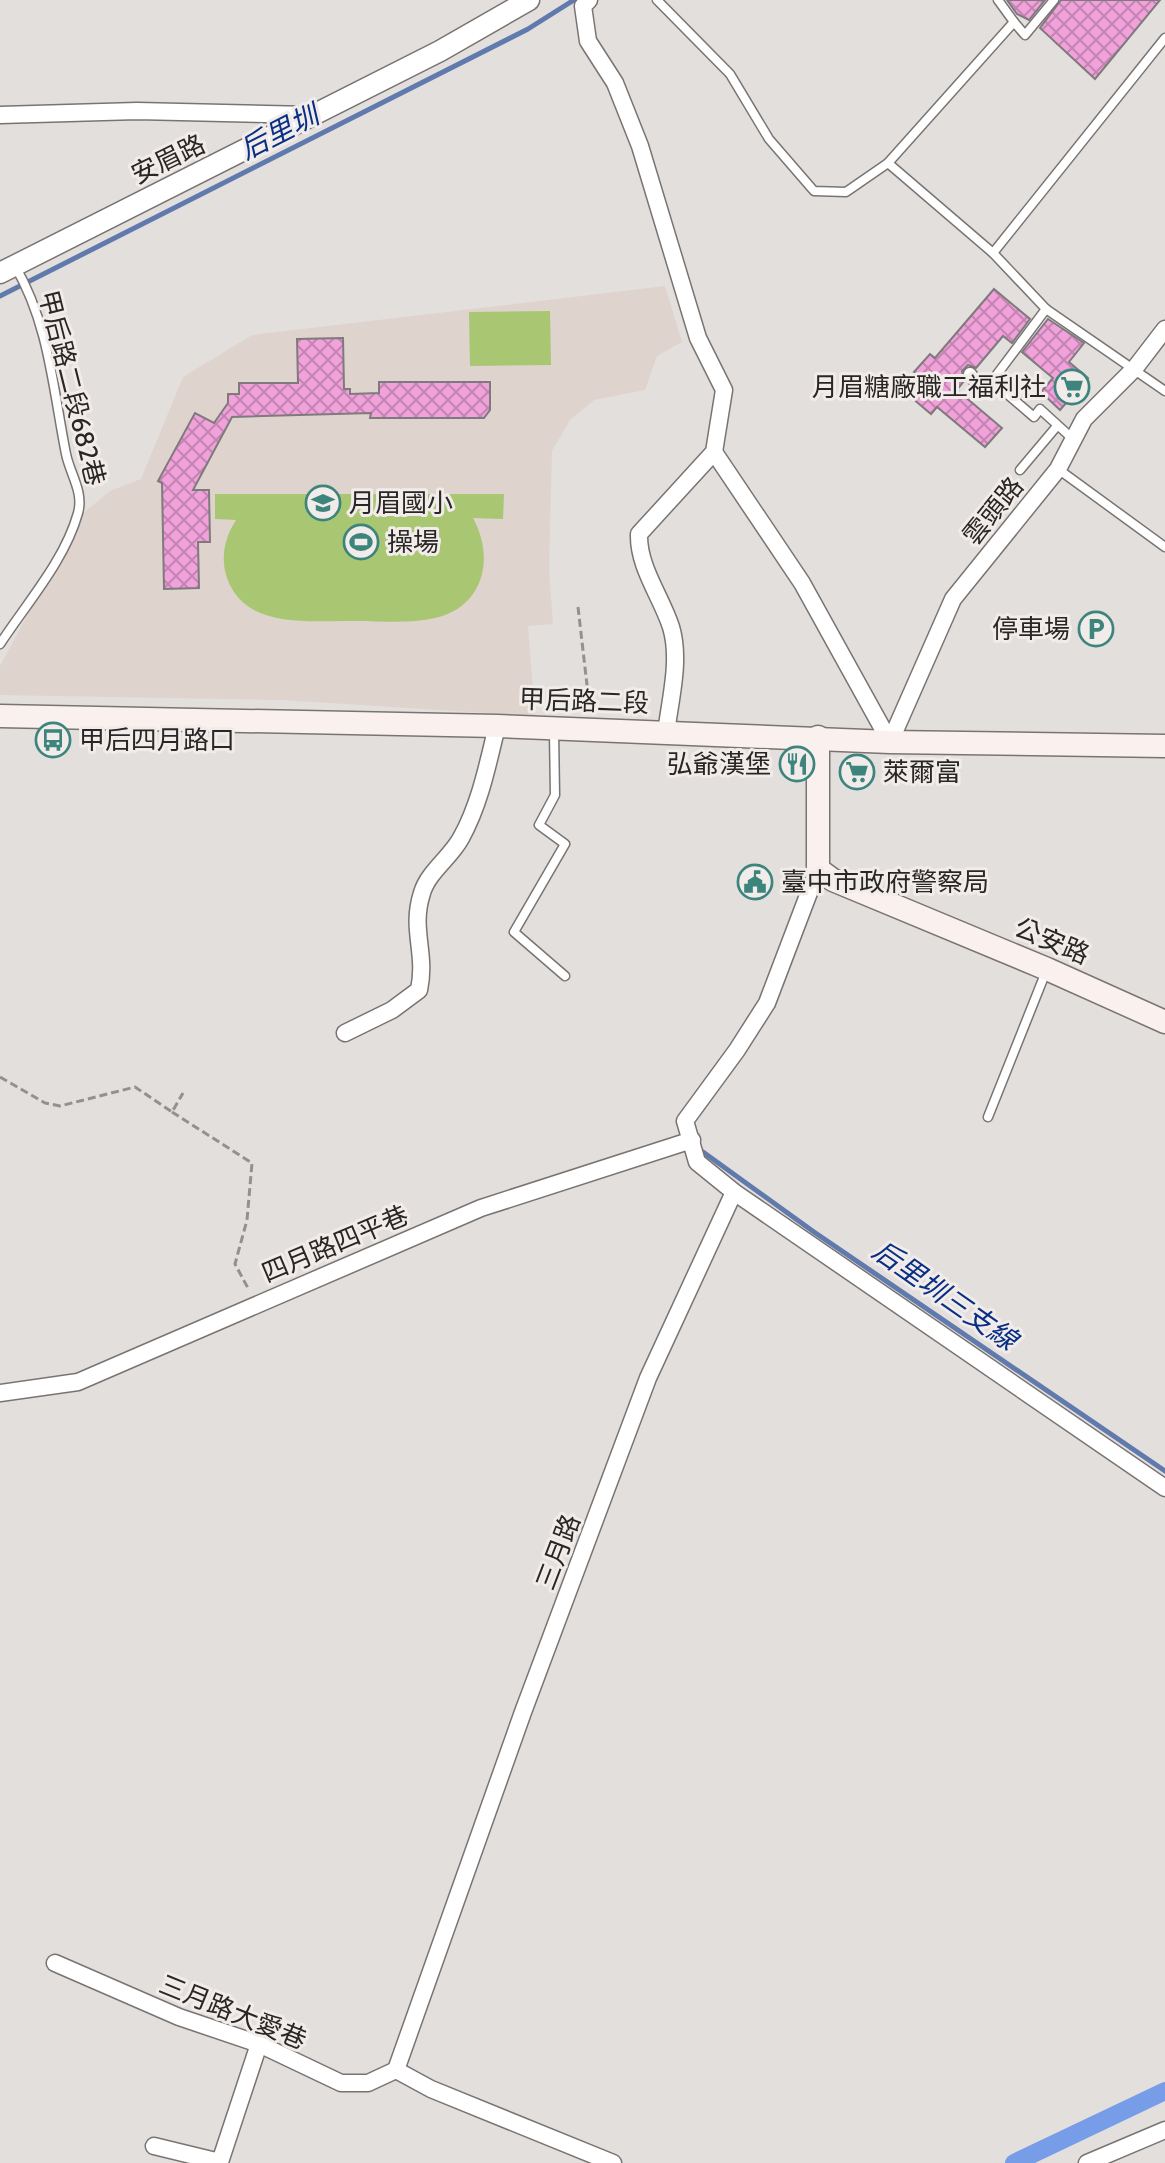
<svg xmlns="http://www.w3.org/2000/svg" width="1165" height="2163" viewBox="0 0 1165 2163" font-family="Cabin,'Noto Sans TC',sans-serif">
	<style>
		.built { fill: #dfd3cd }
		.grass { fill: #a9c773 }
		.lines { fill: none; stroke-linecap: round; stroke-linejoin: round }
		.stream { stroke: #607aae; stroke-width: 5 }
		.canal { stroke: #779de9; stroke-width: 18 }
		.building { fill: url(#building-cross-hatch); stroke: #7e7a7d; stroke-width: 2 }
		.service-casing { stroke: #797472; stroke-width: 11 }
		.pedestrian-casing { stroke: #797472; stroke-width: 15 }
		.minor-casing { stroke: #797472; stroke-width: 19 }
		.tertiary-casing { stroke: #797472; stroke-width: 23 }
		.secondary-casing { stroke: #797472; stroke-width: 25 }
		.path { stroke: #93908e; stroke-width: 3; stroke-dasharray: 8 4; stroke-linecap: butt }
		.service { stroke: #fff; stroke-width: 8 }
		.pedestrian { stroke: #fff; stroke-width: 12 }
		.minor { stroke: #fff; stroke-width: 16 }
		.tertiary { stroke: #fff; stroke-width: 20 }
		.secondary { stroke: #faf1ef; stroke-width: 22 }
		.labels { text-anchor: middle; stroke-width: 6; stroke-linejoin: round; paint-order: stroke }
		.street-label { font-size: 26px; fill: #292726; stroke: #f1ece9 }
		.poi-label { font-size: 26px; fill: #292726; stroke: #f1ece9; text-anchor: start }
		.water-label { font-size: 28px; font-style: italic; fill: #092f84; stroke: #f1ece9 }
	</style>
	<defs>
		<pattern id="building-cross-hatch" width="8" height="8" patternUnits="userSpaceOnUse" patternTransform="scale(2)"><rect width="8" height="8" fill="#f1a2db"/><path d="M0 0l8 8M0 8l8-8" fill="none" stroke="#c384b1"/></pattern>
	</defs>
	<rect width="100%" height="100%" fill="#e3dfdc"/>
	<polygon class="built" points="665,286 682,342 657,356 645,390 594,400 570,420 552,451 549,570 553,624 528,626 535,716 283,700 0,695 0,666 81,515 110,491 141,479 183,377 252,335"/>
	<g class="grass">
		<polygon points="550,311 551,365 470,366 469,312"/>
		<path d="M 215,494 L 504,494 L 503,519 L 473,518 C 495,558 484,607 435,618 C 410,624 381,621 356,621 C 311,620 246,631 227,578 C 220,557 225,537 236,520 L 215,519 Z"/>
	</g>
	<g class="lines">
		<g class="stream">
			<polyline points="0,296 528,29 574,0"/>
			<polyline points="703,1152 814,1232 1165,1471"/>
		</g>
		<polyline class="canal" points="1014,2163 1165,2091"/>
	</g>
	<g class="building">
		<polygon points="1007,0 1045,0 1029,20 1017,14"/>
		<polygon points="1061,0 1160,0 1095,79 1040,28"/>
		<polygon points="994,289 1030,319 1012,343 1003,336 976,368 968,365 962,371 964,381 957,390 1002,428 985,447 937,407 931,414 906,393 920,377 914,372 930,354 935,358"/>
		<polygon points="1048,319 1084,343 1069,362 1088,378 1060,410 1041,392 1053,378 1022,352"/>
		<polygon points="343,338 344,389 350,389 350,394 379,393 379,382 490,382 490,410 484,418 370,418 371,413 232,417 193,490 209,490 210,542 198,542 199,588 164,589 162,483 158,481 195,413 214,423 228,403 228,394 239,394 239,383 298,383 297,339"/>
	</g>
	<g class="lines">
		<g class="service-casing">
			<g id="service">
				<polyline points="657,0 730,74 769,139 814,191 846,192 888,163 993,253 1046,309 1165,391"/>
				<polyline points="998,0 1014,22"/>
				<polyline points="888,163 1014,22 1025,35 1054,0"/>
				<polyline points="993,253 1165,38"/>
				<polyline points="1046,309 992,381 1034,417 1040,409 1074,440"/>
				<polyline points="1058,469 1165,547"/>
				<polyline points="1020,470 1057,426"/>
				<path d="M 0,644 C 27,603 65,560 78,513 C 84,492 70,474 66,454 C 53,389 49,324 15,266"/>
				<polyline points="554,732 555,795 539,825 565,844 514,932 565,976"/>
				<polyline points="988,1117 1047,969"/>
			</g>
		</g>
		<g class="pedestrian-casing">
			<polyline id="pedestrian" points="970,374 982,390 992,381"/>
		</g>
		<g class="minor-casing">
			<g id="minor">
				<path d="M 589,0 L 583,6 L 588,41 L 615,83 L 640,146 L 698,338 L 724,390 L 714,452 L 639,534 C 638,567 661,596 671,627 C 681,660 670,700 666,733"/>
				<polyline points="0,115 137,111 310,115"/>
				<polyline points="714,452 802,583 890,742"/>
				<polyline points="890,742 953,599 1058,469 1084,419 1135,368 1165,329"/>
				<polyline points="818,869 767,1003 737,1050 685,1121 697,1162 734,1192 1165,1488"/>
				<path d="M 345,1033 L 392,1010 L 419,990 C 427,952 410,930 422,893 C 428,872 451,857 461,838 C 480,804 488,763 497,726"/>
				<polyline points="0,1393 78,1382 481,1208 692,1140"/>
				<polyline points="55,1963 179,2017 259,2044 341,2083 368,2083 396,2070"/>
				<polyline points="396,2070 523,1712 648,1378 734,1192"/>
				<polyline points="396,2070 431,2089 613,2163"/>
				<polyline points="154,2146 220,2162 259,2044"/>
				<polyline points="1087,2163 1165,2130"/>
			</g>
		</g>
		<g class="tertiary-casing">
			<polyline id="tertiary" points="0,273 440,51 529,0"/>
		</g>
		<g class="secondary-casing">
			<g id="secondary">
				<polyline points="0,716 497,726 890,742 1165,746"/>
				<polyline points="818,737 818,869 833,880 1047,969 1165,1022"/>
			</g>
		</g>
		<g class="path">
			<polyline points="578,607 590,711"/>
			<polyline points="0,1077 45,1103 60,1106 135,1087 172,1112 183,1093"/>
			<polyline points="172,1112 252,1163 247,1220 235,1264 249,1290"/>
		</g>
		<use href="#service" class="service"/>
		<use href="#pedestrian" class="pedestrian"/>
		<use href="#minor" class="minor"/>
		<use href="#tertiary" class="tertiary"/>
		<use href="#secondary" class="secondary"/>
	</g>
	<defs>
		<g id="supermarket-ring" transform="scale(1.8)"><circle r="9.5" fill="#f1ece9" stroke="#3d847d" stroke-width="1.5"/><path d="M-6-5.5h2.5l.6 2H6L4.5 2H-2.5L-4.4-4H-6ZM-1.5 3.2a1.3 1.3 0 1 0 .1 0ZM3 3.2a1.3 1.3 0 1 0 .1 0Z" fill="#3d847d"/></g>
		<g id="school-ring" transform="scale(1.8)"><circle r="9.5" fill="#f1ece9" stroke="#3d847d" stroke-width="1.5"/><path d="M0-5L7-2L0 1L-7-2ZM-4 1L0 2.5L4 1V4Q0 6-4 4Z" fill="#3d847d"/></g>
		<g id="stadium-ring" transform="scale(1.8)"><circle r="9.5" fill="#f1ece9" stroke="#3d847d" stroke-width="1.5"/><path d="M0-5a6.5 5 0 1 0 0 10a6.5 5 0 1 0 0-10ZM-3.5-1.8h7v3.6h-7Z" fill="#3d847d"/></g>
		<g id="parking-ring" transform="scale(1.8)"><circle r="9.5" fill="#f1ece9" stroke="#3d847d" stroke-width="1.5"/><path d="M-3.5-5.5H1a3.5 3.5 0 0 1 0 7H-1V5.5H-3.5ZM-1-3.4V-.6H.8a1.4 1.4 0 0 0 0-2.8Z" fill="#3d847d"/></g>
		<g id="bus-ring" transform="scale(1.8)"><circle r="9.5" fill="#f1ece9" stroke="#3d847d" stroke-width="1.5"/><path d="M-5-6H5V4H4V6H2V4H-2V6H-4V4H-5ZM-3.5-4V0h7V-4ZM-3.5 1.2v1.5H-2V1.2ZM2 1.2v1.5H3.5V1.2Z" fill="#3d847d"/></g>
		<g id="restaurant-ring" transform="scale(1.8)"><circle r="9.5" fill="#f1ece9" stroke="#3d847d" stroke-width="1.5"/><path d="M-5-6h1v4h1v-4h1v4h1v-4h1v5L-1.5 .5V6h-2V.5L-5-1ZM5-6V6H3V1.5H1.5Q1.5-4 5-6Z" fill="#3d847d"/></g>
		<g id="civic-ring" transform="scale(1.8)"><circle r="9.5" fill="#f1ece9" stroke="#3d847d" stroke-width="1.5"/><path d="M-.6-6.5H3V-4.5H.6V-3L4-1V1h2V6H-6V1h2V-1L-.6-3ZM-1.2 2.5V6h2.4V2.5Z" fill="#3d847d"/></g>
	</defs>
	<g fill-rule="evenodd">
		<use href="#supermarket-ring" x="1072" y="387"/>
		<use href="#school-ring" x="323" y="503"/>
		<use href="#stadium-ring" x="361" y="542"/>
		<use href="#parking-ring" x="1096" y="629"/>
		<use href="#bus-ring" x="53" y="740"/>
		<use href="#restaurant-ring" x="797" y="764"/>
		<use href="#supermarket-ring" x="857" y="772"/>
		<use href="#civic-ring" x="755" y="882"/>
	</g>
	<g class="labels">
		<g class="street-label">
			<text transform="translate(168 159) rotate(-26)" y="9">安眉路</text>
			<text transform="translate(72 388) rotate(76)" y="9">甲后路二段682巷</text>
			<text transform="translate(993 511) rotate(-51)" y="9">雲頭路</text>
			<text transform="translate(584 701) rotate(2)" y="9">甲后路二段</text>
			<text transform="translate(1052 941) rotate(23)" y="9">公安路</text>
			<text transform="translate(335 1244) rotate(-23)" y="9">四月路四平巷</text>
			<text transform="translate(558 1552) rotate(-69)" y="9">三月路</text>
			<text transform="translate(233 2012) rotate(22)" y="9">三月路大愛巷</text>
		</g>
		<g class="poi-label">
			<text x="1046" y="396" text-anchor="end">月眉糖廠職工福利社</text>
			<text x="349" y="512">月眉國小</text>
			<text x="387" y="551">操場</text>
			<text x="1070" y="638" text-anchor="end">停車場</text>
			<text x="79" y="749">甲后四月路口</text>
			<text x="771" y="773" text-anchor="end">弘爺漢堡</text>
			<text x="883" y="781">萊爾富</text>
			<text x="781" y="891">臺中市政府警察局</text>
		</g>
		<g class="water-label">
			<text transform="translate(279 132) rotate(-27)" y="10">后里圳</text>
			<text transform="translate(945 1295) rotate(35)" y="10">后里圳三支線</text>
		</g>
	</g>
</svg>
